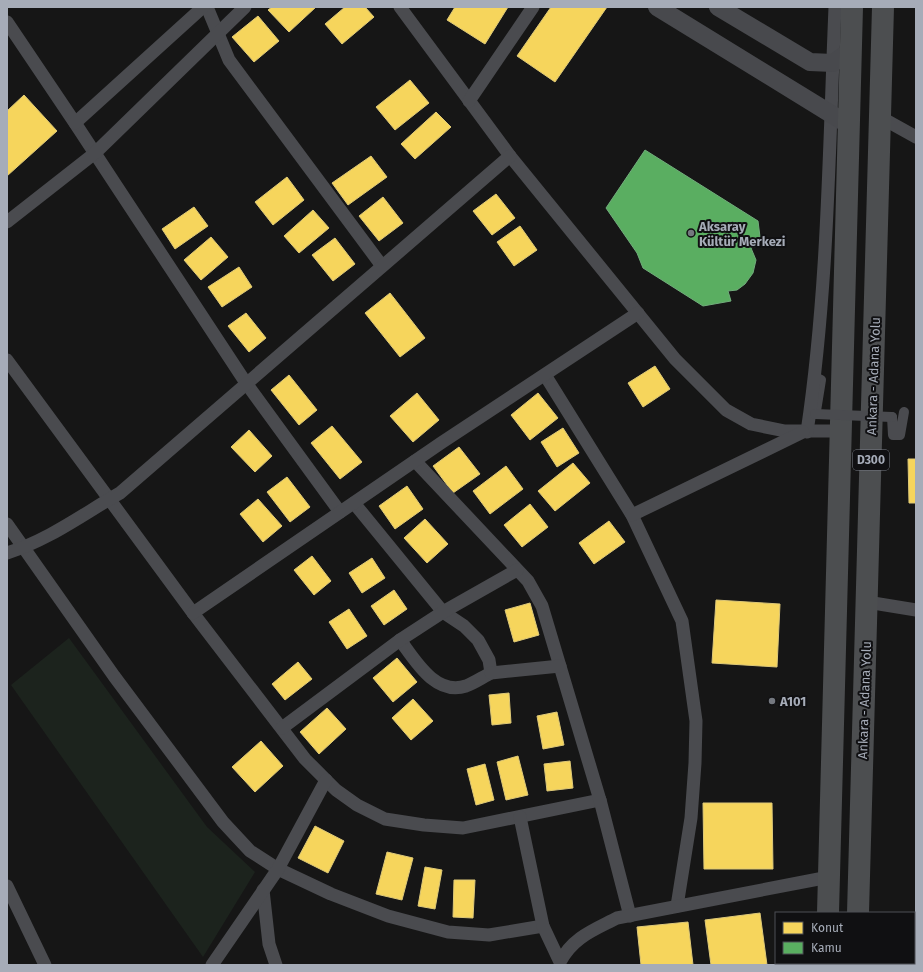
<svg xmlns="http://www.w3.org/2000/svg" width="923" height="972" viewBox="0 0 923 972" font-family="'Fira Sans',sans-serif">
	<style>
		.green { fill: #1c231d }
		.homes { fill: #f6d55c; stroke: #dec978 }
		.public { fill: #5aae61; stroke: #71ad7b }
		.lines { fill: none; stroke-linecap: round; stroke-linejoin: round }
		.pedestrian { stroke: #4a4b4f; stroke-width: 10 }
		.minor { stroke: #4a4b4f; stroke-width: 13 }
		.secondary { stroke: #48494d; stroke-width: 18 }
		.trunk { stroke: #4c4e50; stroke-width: 22 }
		.pedestrian-bridge { stroke: #4a4b4f; stroke-width: 10 }
		.poi-dot { fill: #74787f; stroke: #101012; stroke-width: 1.5 }
		.labels { text-anchor: middle; stroke-width: 4; stroke-linejoin: round; paint-order: stroke }
		.shield { fill: #101012; stroke: #797d86; stroke-width: 1 }
		.shield-label { font-size: 12px; font-weight: bold; fill: #a6acb8 }
		.poi-label { font-size: 13px; font-weight: bold; fill: #a6acb8; stroke: #101012; text-anchor: start }
		.street-label { font-size: 13px; fill: #a6acb8; stroke: #101012 }
	</style>
	<rect width="100%" height="100%" fill="#161616"/>
	<polygon class="green" points="69,638 207,827 255,872 203,957 11,685"/>
	<g class="homes">
		<polygon points="272,7 316,7 289,32 268,10"/>
		<polygon points="345,7 365,7 374,17 342,44 325,24"/>
		<polygon points="455,7 508,7 485,44 447,20"/>
		<polygon points="551,7 607,7 555,82 517,56"/>
		<polygon points="258,16 279,41 254,62 232,37"/>
		<polygon points="410,80 429,103 395,130 376,107"/>
		<polygon points="24,95 57,131 7,176 7,111"/>
		<polygon points="436,112 451,127 415,159 401,144"/>
		<polygon points="371,156 387,177 348,205 332,183"/>
		<polygon points="287,177 304,200 273,225 255,202"/>
		<polygon points="496,194 515,218 492,235 473,211"/>
		<polygon points="383,197 403,223 379,241 359,216"/>
		<polygon points="194,207 208,226 175,249 162,229"/>
		<polygon points="313,210 329,228 299,253 284,236"/>
		<polygon points="520,226 537,250 514,266 497,242"/>
		<polygon points="211,237 228,257 201,280 184,260"/>
		<polygon points="335,238 355,264 333,281 312,255"/>
		<polygon points="239,267 252,287 222,307 208,287"/>
		<polygon points="390,293 425,338 400,357 365,313"/>
		<polygon points="246,313 266,338 249,352 228,326"/>
		<polygon points="655,366 670,389 643,407 628,383"/>
		<polygon points="289,375 317,410 299,425 271,390"/>
		<polygon points="417,393 439,420 413,442 390,416"/>
		<polygon points="538,393 558,418 530,440 511,415"/>
		<polygon points="332,426 362,462 340,479 311,443"/>
		<polygon points="563,428 579,453 557,467 541,442"/>
		<polygon points="249,430 272,456 255,472 231,447"/>
		<polygon points="459,447 480,474 453,493 433,466"/>
		<polygon points="908,459 916,459 916,503 909,503"/>
		<polygon points="573,463 590,483 555,511 538,491"/>
		<polygon points="506,466 523,489 490,514 473,491"/>
		<polygon points="287,477 310,507 290,522 267,492"/>
		<polygon points="407,486 423,509 395,529 379,506"/>
		<polygon points="258,499 282,526 263,542 240,514"/>
		<polygon points="530,504 548,527 522,547 504,525"/>
		<polygon points="425,519 448,544 427,563 404,538"/>
		<polygon points="609,521 625,542 594,564 579,543"/>
		<polygon points="312,556 331,581 314,595 294,570"/>
		<polygon points="372,558 385,578 362,593 349,573"/>
		<polygon points="394,590 407,609 384,625 371,606"/>
		<polygon points="716,600 780,604 777,667 712,663"/>
		<polygon points="530,603 539,635 514,642 505,610"/>
		<polygon points="349,609 367,636 347,649 329,622"/>
		<polygon points="397,658 417,682 393,702 373,678"/>
		<polygon points="298,662 312,679 285,700 272,684"/>
		<polygon points="509,693 511,723 492,725 489,695"/>
		<polygon points="413,699 433,721 411,740 392,718"/>
		<polygon points="327,708 346,729 319,754 300,732"/>
		<polygon points="557,712 564,745 543,749 537,716"/>
		<polygon points="261,741 283,766 255,792 232,767"/>
		<polygon points="518,756 528,795 506,800 497,762"/>
		<polygon points="570,761 573,788 547,791 544,764"/>
		<polygon points="485,764 494,800 476,805 467,769"/>
		<polygon points="703,803 772,803 773,869 704,869"/>
		<polygon points="315,826 344,841 328,873 298,858"/>
		<polygon points="387,852 413,858 402,900 376,894"/>
		<polygon points="425,867 442,870 435,909 418,906"/>
		<polygon points="454,880 475,880 473,918 453,917"/>
		<polygon points="760,913 767,965 711,965 705,920"/>
		<polygon points="688,922 693,965 641,965 637,927"/>
	</g>
	<polygon class="public" points="645,150 758,221 761,245 751,248 756,260 753,273 745,284 737,290 728,291 731,301 703,306 643,268 637,253 606,208"/>
	<g class="lines">
		<g class="pedestrian">
			<polyline points="815,377 821,380 816,411"/>
			<polyline points="892,417 893,435 900,435 904,412"/>
		</g>
		<g class="minor">
			<polyline points="207,7 229,60 382,266"/>
			<polyline points="400,7 510,156 675,359 726,410 751,424 785,431 840,431"/>
			<polyline points="7,22 75,123 246,383 340,512"/>
			<polyline points="469,101 533,7"/>
			<polyline points="880,117 916,137"/>
			<polyline points="75,123 203,7"/>
			<polyline points="7,222 95,153 245,7"/>
			<polyline points="7,360 193,613 305,759 336,790 357,805 385,819 424,825 463,828 600,800"/>
			<polyline points="545,375 632,515 682,621 696,721 695,763 691,818 677,906"/>
			<path d="M 807,432 C 828,292 829,148 835,7"/>
			<polyline points="415,461 528,581 542,606 600,800 630,916"/>
			<path d="M 354,503 L 443,612 L 464,626 L 478,640 L 489,660 L 491,673 C 483,677 474,683 466,686 C 435,696 415,660 400,640"/>
			<polyline points="632,515 803,432"/>
			<polyline points="7,524 114,676 223,822 250,851 278,869 331,894 388,916 448,932 489,935 543,926"/>
			<path d="M 7,553 C 49,540 83,514 120,493 L 510,156"/>
			<polyline points="867,602 916,610"/>
			<polyline points="193,613 441,443 638,313"/>
			<polyline points="491,673 560,666"/>
			<polyline points="282,728 400,640 443,612 517,570"/>
			<path d="M 520,817 L 543,926 L 560,962 C 573,937 594,930 617,918 L 829,877"/>
			<polyline points="7,886 45,965"/>
			<polyline points="263,890 269,944 276,965"/>
			<polyline points="914,923 916,923"/>
			<polyline points="212,965 278,869 326,780"/>
		</g>
		<g class="secondary">
			<polyline points="657,7 849,125"/>
			<polyline points="718,7 810,62 833,63 850,51"/>
		</g>
		<g class="trunk">
			<polyline points="828,913 852,7"/>
			<polyline points="858,913 883,7"/>
			<polyline points="827,965 827,963"/>
			<polyline points="857,965 857,963"/>
		</g>
		<polyline class="pedestrian-bridge" points="815,414 892,417"/>
	</g>
	<g class="poi-dot">
		<circle cx="691" cy="233" r="4"/>
		<circle cx="772" cy="701" r="4"/>
	</g>
	<g class="labels">
		<rect class="shield" x="853" y="450" width="36" height="20" rx="3"/>
		<g class="shield-label">
			<text x="871" y="464">D300</text>
		</g>
		<g class="poi-label">
			<text x="699" y="231">Aksaray<tspan x="699" dy="15">Kültür Merkezi</tspan></text>
			<text x="780" y="706">A101</text>
		</g>
		<g class="street-label">
			<text transform="translate(873 376) rotate(-88)" y="5">Ankara - Adana Yolu</text>
			<text transform="translate(864 700) rotate(-88)" y="5">Ankara - Adana Yolu</text>
		</g>
	</g>
	<rect width="923" height="972" fill="none" stroke="#a6acb8" stroke-width="16"/>
	<rect x="775" y="912" width="140" height="52" fill="#101012" stroke="#4c4e54"/>
	<rect x="783" y="922" width="20" height="12" fill="#f6d55c" stroke="#4c4e54"/>
	<text x="811" y="932" font-size="12" fill="#a6acb8">Konut</text>
	<rect x="783" y="942" width="20" height="12" fill="#5aae61" stroke="#4c4e54"/>
	<text x="811" y="952" font-size="12" fill="#a6acb8">Kamu</text>
</svg>
